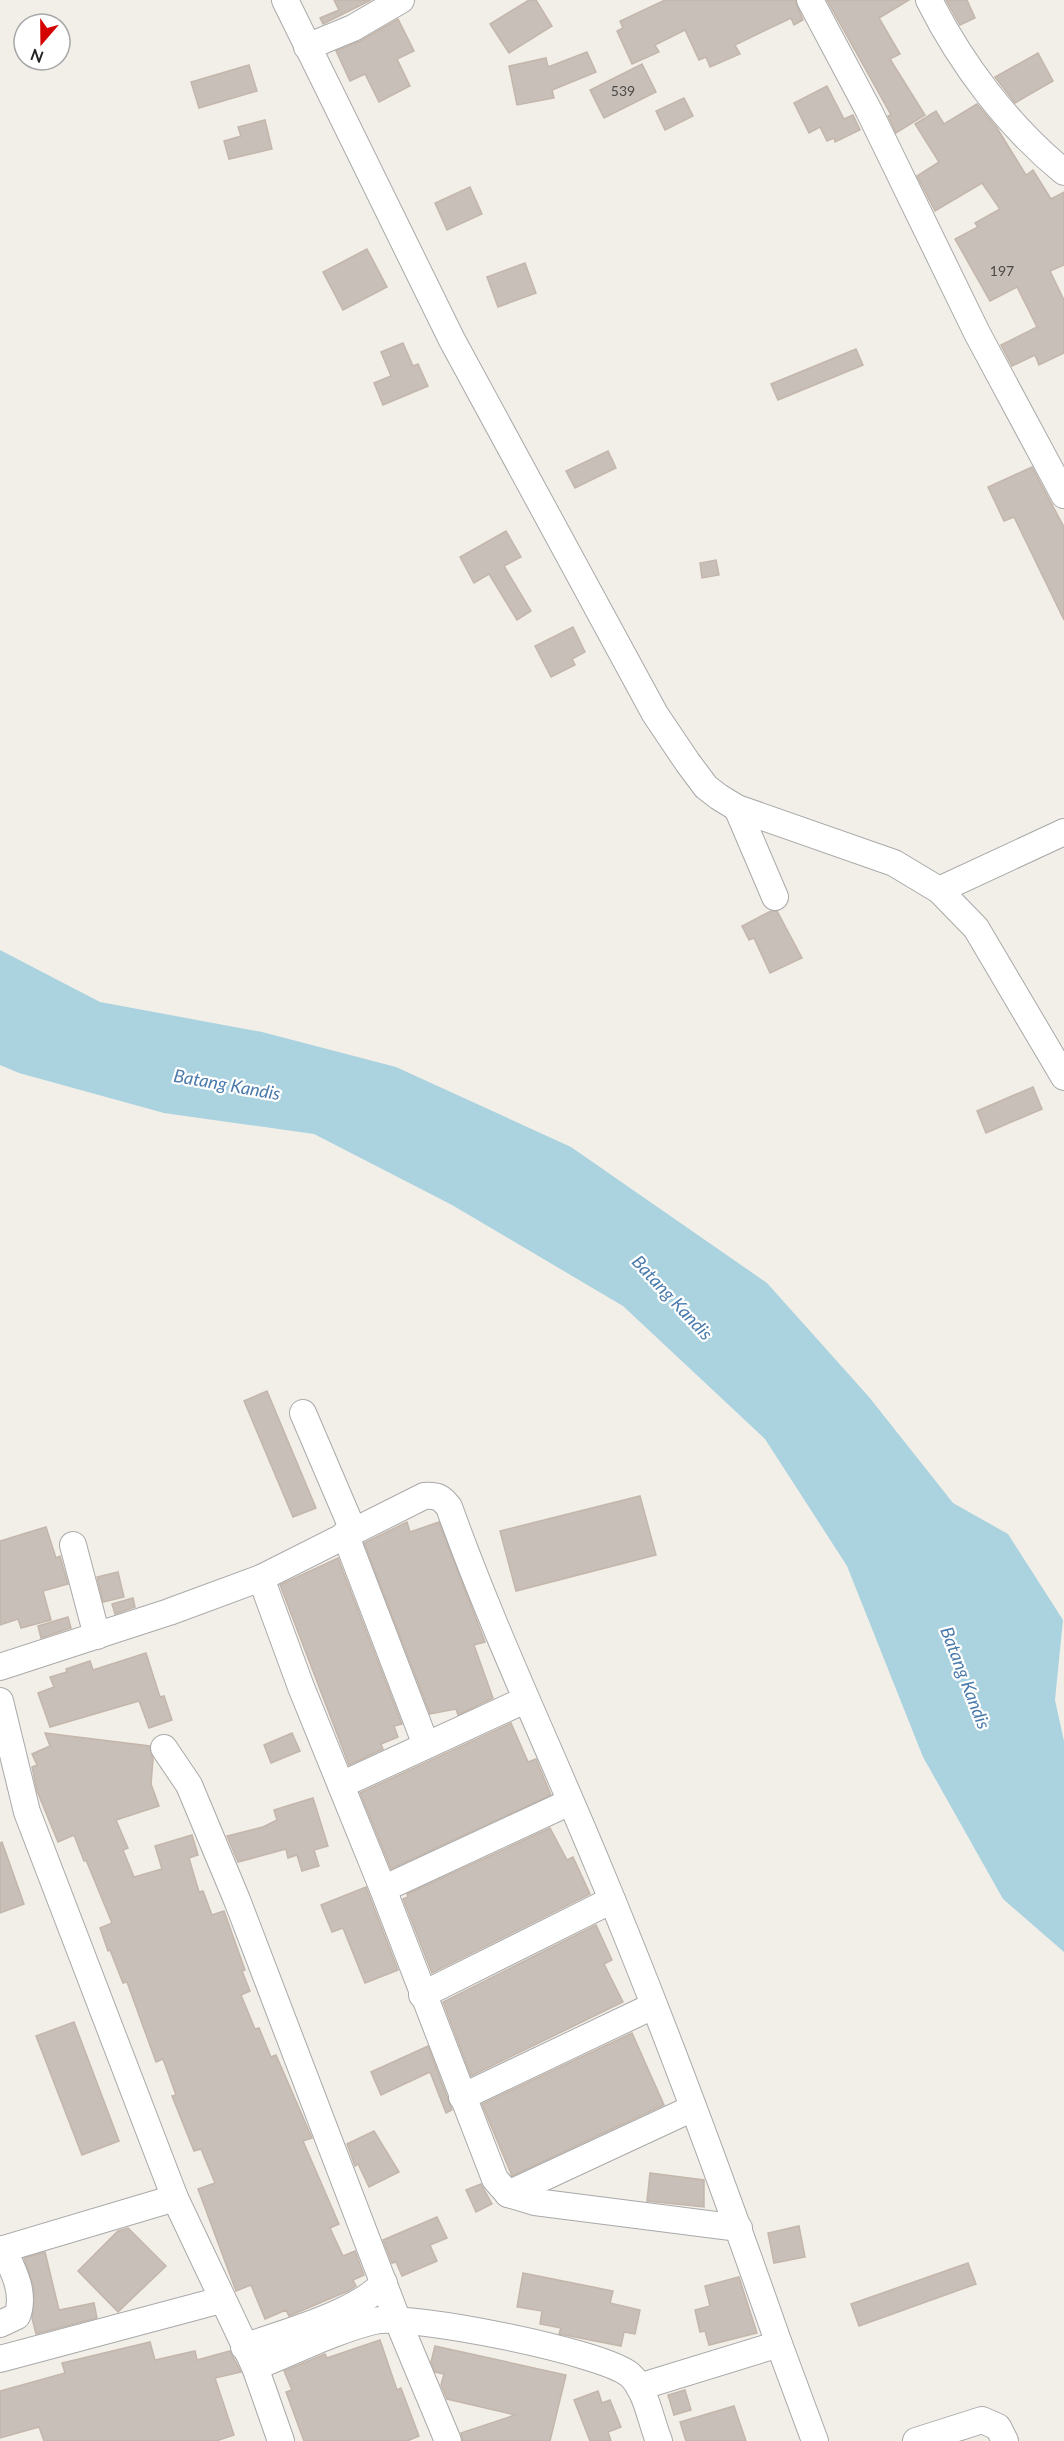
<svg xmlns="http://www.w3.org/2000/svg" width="1064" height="2441" viewBox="0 0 1064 2441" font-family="Lato,sans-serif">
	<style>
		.water { fill: #aad3df }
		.building { fill: #c7bfb8; stroke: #c4b6ab; stroke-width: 1.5 }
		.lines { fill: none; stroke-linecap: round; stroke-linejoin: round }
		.minor-casing { stroke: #a9a9a9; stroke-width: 28 }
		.minor { stroke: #fff; stroke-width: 26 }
		.labels { text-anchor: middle; stroke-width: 4.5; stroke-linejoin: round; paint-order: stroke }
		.number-label { font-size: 14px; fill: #4b4948 }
		.water-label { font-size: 18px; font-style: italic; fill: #4a7aab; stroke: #fff }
	</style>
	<rect width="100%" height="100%" fill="#f2efe9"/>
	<polygon class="water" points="0,950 100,1002 262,1032 396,1067 571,1147 767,1283 869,1397 953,1503 1008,1534 1063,1620 1055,1700 1064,1741 1064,1952 1003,1899 923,1757 847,1566 765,1439 623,1306 452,1205 314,1134 164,1113 19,1073 0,1065"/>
	<g class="building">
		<polygon points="334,0 371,0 323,24 320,18 339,10"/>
		<polygon points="529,0 536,0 552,26 509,53 490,24"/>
		<polygon points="665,0 795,0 803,20 794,25 791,18 735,45 740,54 710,67 706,57 699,60 685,30 655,45 659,52 632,64 617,31 623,28 620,21"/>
		<polygon points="827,0 909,0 879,18 900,54 890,59 925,115 896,133 888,116 891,115"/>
		<polygon points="946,0 967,0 975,18 960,25"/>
		<polygon points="398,19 414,51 397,59 410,86 379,102 365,74 350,81 336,51 360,41"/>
		<polygon points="587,52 596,72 552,90 554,98 517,105 509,66 546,58 548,67"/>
		<polygon points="1038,53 1053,81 1015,103 995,77"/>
		<polygon points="642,64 656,92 604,118 590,90"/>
		<polygon points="249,65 257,91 199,108 191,82"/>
		<polygon points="827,86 844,119 853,115 860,130 835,142 834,138 827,141 820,127 809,133 794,103"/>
		<polygon points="684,98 693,116 665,130 656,111"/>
		<polygon points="977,104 997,128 1026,175 1033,170 1051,199 1064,192 1064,265 1050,271 1064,300 1064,353 1039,365 1035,355 1012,366 1001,345 1037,327 1017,287 990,301 955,239 978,227 975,223 1000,209 982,183 935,211 917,176 939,162 915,124 936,111 944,124"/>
		<polygon points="265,120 272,149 229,159 224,141 241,136 238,127"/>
		<polygon points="470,187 482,214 447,230 435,203"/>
		<polygon points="367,249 387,287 343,310 323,272"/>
		<polygon points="525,263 536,293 498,307 487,277"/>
		<polygon points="403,343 413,366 418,364 428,386 383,405 374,383 391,376 381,352"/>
		<polygon points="856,349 863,365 778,400 771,384"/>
		<polygon points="608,451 616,468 575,488 566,471"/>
		<polygon points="1032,467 1064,527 1064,620 1014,517 1004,521 988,487"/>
		<polygon points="506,531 521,557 504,566 531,611 517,620 489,574 474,583 460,557"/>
		<polygon points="716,560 719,575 702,578 700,563"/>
		<polygon points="573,627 585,652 572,659 575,665 551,677 535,646"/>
		<polygon points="771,911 777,911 802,958 770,973 754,938 749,940 742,926"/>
		<polygon points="1033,1087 1042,1109 986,1133 977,1111"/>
		<polygon points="267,1391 316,1508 293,1517 244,1401"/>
		<polygon points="640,1496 656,1555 516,1591 500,1531"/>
		<polygon points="407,1522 410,1532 439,1522 485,1642 474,1645 493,1698 458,1715 456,1709 430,1714 364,1543"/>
		<polygon points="46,1527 56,1558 60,1556 68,1584 43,1591 51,1620 21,1628 18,1619 0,1625 0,1541"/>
		<polygon points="338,1558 402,1724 394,1726 398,1737 381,1744 383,1749 349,1765 280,1585"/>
		<polygon points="118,1572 124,1597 103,1602 97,1577"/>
		<polygon points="133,1598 135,1607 115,1614 112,1604"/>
		<polygon points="68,1617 71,1628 41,1638 38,1626"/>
		<polygon points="146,1653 160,1697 164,1696 172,1720 149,1728 139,1701 50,1727 38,1693 54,1687 50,1677 67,1672 66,1669 90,1661 93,1670"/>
		<polygon points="511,1723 528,1762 536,1759 551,1795 391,1869 360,1793"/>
		<polygon points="45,1733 150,1746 153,1759 151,1784 159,1806 116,1820 128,1848 123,1850 134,1877 162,1869 155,1846 192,1835 198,1855 189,1858 199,1892 203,1891 212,1915 224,1911 245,1970 242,1971 250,1991 241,1995 255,2029 259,2028 271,2057 276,2055 312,2138 303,2141 339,2224 330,2228 343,2256 355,2251 364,2275 353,2280 356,2286 348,2291 289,2316 286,2310 265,2319 251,2285 236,2291 198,2189 215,2183 201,2149 194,2151 172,2096 176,2095 163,2059 156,2062 127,1982 123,1983 110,1950 108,1951 100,1928 112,1923 86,1860 84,1861 74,1835 58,1842 37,1791 32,1767 37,1765 32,1754 50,1746"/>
		<polygon points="292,1733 300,1751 271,1763 264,1745"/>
		<polygon points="313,1798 328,1846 314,1850 319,1866 302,1871 297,1855 288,1858 286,1849 238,1862 227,1836 263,1827 277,1820 274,1810"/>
		<polygon points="550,1828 567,1860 573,1857 590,1894 432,1973 403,1899 408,1897 407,1894"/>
		<polygon points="2,1842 24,1904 0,1913 0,1843"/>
		<polygon points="366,1887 398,1970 365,1983 343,1928 332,1932 321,1905"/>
		<polygon points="596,1925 612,1960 604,1964 623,2002 471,2076 443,2002"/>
		<polygon points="74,2022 119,2141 82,2155 36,2036"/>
		<polygon points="632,2033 664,2105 512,2176 482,2104"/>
		<polygon points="428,2046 452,2110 446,2113 430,2072 381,2095 371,2072"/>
		<polygon points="374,2131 399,2172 369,2187 358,2164 355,2166 347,2144"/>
		<polygon points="650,2173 704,2180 704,2207 647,2201"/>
		<polygon points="481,2184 492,2204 476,2212 466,2190"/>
		<polygon points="437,2217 447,2238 430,2245 437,2261 402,2276 396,2262 392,2263 383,2240"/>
		<polygon points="799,2226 805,2257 774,2263 768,2233"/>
		<polygon points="128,2228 166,2266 118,2312 78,2271 118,2231"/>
		<polygon points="45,2252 59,2310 94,2303 97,2318 36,2334 32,2318 34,2289 24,2258"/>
		<polygon points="968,2263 976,2284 859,2326 851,2304"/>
		<polygon points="523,2273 613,2291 610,2303 640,2310 635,2334 624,2332 621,2346 559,2334 561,2328 540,2324 542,2311 517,2307"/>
		<polygon points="739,2277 757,2333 709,2345 705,2331 700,2332 695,2310 710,2306 705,2286"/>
		<polygon points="380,2340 397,2390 401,2388 419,2436 407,2441 304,2441 286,2392 292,2390 284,2371 325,2354 327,2358"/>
		<polygon points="150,2342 155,2360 195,2351 197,2360 230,2351 241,2372 215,2378 234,2435 216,2441 44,2441 39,2427 0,2438 0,2391 65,2373 62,2363"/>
		<polygon points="435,2346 566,2375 550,2441 463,2441 461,2433 515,2415 447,2399 441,2385 444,2374 435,2372 431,2362"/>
		<polygon points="685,2390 691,2410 674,2415 668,2395"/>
		<polygon points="598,2391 602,2403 610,2400 621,2427 608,2432 611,2441 590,2441 574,2400"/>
		<polygon points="734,2406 746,2441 686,2441 680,2422"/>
	</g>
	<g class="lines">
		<g class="minor-casing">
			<g id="minor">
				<polyline points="285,0 452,340 655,714 688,763 706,787 719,797 737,808 894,863 939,890 976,928 1064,1077"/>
				<polyline points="810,0 869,111 977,333 1064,495"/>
				<path d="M 929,0 C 961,64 1008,126 1064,172"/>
				<polyline points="307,47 353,28 401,0"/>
				<polyline points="737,808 775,897"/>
				<polyline points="939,890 1064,832"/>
				<polyline points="303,1413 353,1530"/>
				<polyline points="345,1534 426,1745"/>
				<polyline points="73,1545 97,1636"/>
				<polyline points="261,1578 301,1687 383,1889 495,2179 508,2194 535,2202 739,2228"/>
				<path d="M 0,1667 L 169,1612 L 261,1578 L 424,1496 C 437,1495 441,1497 449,1507 C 493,1630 549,1747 599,1868 C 664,2024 723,2184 779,2344 L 639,2387"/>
				<polyline points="0,1701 27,1812 175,2198 255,2367 281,2441"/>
				<polyline points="164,1748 189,1785 237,1900 398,2321 448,2441"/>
				<polyline points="341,1785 525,1700"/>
				<polyline points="383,1889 570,1802"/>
				<polyline points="422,1995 612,1900"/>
				<polyline points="462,2097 653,2006"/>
				<polyline points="508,2194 693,2108"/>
				<polyline points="0,2250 175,2198"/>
				<path d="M 0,2324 L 17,2316 C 26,2293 13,2270 3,2249"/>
				<polyline points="779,2344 815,2441"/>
				<path d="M 244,2347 C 285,2332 355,2314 384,2283"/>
				<polyline points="0,2359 221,2300"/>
				<path d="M 255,2367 C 293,2352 333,2331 374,2321 C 408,2313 604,2352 630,2375 C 646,2389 651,2422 659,2441"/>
				<polyline points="916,2441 982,2420 998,2427 1005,2441"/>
			</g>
		</g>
		<use href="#minor" class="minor"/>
	</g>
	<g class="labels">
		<g class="number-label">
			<text x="623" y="96">539</text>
			<text x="1002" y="276">197</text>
		</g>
		<g class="water-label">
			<text transform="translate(227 1085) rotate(10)" y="6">Batang Kandis</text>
			<text transform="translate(672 1298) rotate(47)" y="6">Batang Kandis</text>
			<text transform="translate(965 1678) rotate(69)" y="6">Batang Kandis</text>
		</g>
	</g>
	<g transform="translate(42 42) rotate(200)"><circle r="28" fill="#ffffff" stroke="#a7a7a7" stroke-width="1.5"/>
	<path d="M0-4.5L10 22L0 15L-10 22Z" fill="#d40000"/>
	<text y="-9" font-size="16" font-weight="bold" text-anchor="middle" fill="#222222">N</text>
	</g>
</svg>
